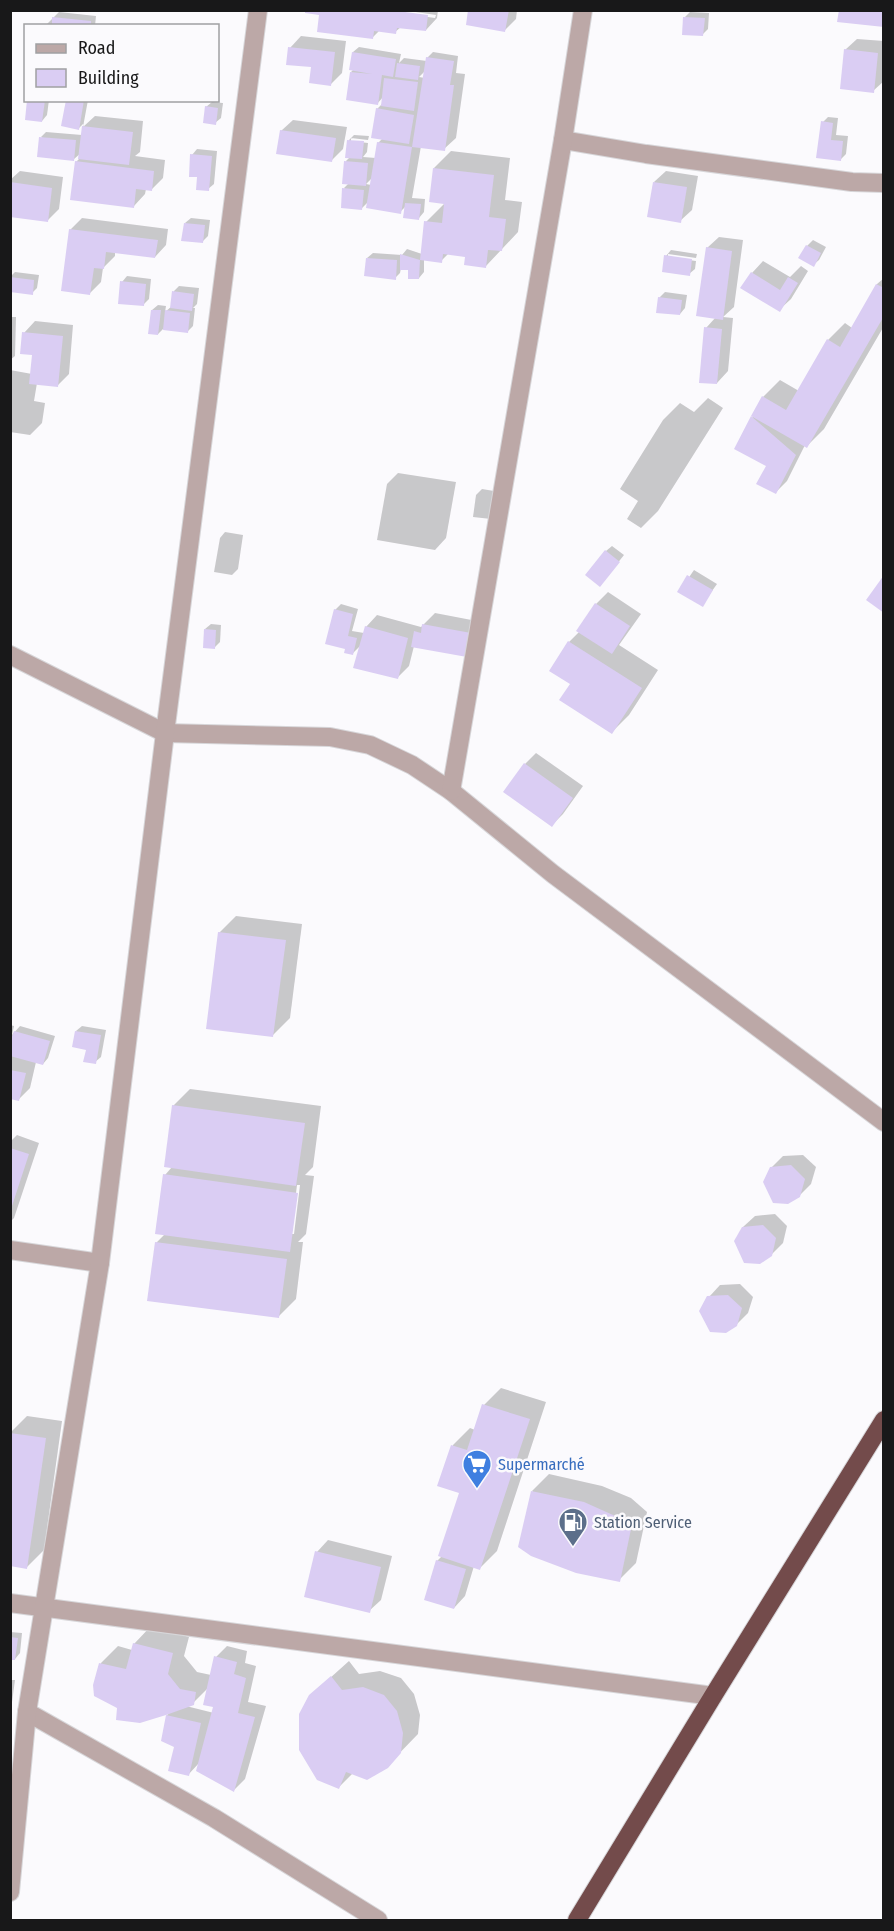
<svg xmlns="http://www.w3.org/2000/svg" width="894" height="1931" viewBox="0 0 894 1931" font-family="'Fira Sans Condensed',sans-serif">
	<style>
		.shadow { fill: #0003; fill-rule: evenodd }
		.building { fill: #dacdf3 }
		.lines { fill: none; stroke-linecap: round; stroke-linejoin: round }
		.minor-casing { stroke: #d7d6d9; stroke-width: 20 }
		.highway-casing { stroke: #d7d6d9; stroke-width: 20 }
		.minor { stroke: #bca8a7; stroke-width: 18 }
		.highway { stroke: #734b4b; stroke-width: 18 }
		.labels { text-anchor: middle; stroke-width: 5; stroke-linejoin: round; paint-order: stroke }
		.shop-label { font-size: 16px; fill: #366cbe; stroke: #fbfafd; text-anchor: start }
		.service-label { font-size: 16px; fill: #4e5e75; stroke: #fbfafd; text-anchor: start }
	</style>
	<rect width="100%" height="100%" fill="#fbfafd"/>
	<g class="shadow">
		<polygon points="379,10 435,18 436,15 402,10 438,10 437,18 426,30 401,27 395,32 379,31 372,38 321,13"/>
		<polygon points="470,10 517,10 516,19 505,30"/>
		<polygon points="59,12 96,16 95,26 45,26"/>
		<polygon points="690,12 709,13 708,29 702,35 685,17"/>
		<polygon points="301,36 346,41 342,73 331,84 290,48"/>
		<polygon points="857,39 884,41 884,81 873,91 845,50"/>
		<path d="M 359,47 L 401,54 L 399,63 L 404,58 L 427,61 L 427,58 L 433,52 L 458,56 L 456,73 L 465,74 L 456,138 L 444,149 L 421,146 L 412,198 L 425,199 L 424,212 L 419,218 L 406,206 L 400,212 L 369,201 L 362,208 L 344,188 L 349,183 L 346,161 L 350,157 L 349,140 L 354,135 L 369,136 L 368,140 L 351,138 L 351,141 L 368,143 L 367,152 L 363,157 L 376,158 L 378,143 L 383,138 L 377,109 L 382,104 L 383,97 L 377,104 L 351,72 L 354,69 L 353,52 ZM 425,71 L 425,78 L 419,77 ZM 372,178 L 371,185 L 366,184 Z"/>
		<polygon points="29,100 49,100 47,115 42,121"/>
		<polygon points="67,100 88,100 83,127 95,116 143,121 140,152 135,156 165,160 163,178 151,190 146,189 145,194 134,206 76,162 80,158 81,153 74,159 41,137 46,132 82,135 84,123 79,128"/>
		<polygon points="212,102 223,103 221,118 215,123 206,107"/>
		<polygon points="828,117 838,118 836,135 848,136 846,154 841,159 818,156 823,122"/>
		<polygon points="293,120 347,127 343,149 332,160 281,131"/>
		<polygon points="197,149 217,151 214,184 208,189 199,175 192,155"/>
		<polygon points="451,151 510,158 505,200 522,202 518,232 486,266 466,255 449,253 441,261 424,259 424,272 419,278 409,269 401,268 400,273 395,278 367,258 373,253 402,255 407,249 422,254 426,222 445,203 434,168"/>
		<polygon points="20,171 63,177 59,209 47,221 10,216 10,180"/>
		<polygon points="666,171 698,176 692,210 680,221 654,182"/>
		<polygon points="82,218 168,229 166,245 155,257 115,252 115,256 103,268 101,282 90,293 70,230"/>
		<polygon points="191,218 210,220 208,236 202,242 185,223"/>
		<polygon points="719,237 743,240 734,307 723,317 733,318 728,371 717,383 706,328 716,317 707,248"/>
		<polygon points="813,240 826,247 819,260 813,265 800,258 807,246"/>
		<polygon points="671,250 697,254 696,258 668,254 668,257 696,261 695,269 689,274 666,256"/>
		<polygon points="763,261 790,277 801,266 808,271 791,299 779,310 752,273"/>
		<polygon points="15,272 39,275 37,288 32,293 10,277"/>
		<polygon points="127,276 151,279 149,299 143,305 122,282"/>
		<polygon points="884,278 884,326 824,429 807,446 805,445 787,481 776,492 768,465 736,449 763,397 780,380 799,391 828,340 845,323 852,328 877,284"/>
		<polygon points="179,286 199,288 197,304 193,308 195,308 193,326 187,332 163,329 158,334 152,310 158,305 166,306 165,312 172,306 174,291"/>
		<polygon points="665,292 687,295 685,308 680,314 659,298"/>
		<polygon points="10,317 16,317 15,356 10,360"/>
		<polygon points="35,321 73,325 69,374 57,386 37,383 34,401 45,403 42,423 30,435 10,432 10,370 32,374 34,354 24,333"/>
		<polygon points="708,398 723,408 658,511 641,528 627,519 638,501 620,489 663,420 680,403 694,412"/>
		<polygon points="398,473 456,482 446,538 435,550 377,540 387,484"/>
		<polygon points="482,489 500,492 491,519 473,517 476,495"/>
		<polygon points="225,532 243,535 238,569 232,575 214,572 220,538"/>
		<polygon points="612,546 624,555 605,579 606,551"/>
		<polygon points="694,570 717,584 702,605 679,592"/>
		<polygon points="608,592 641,614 619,645 658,670 629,715 612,732 572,683 551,671 569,642 580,631 578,630 596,604"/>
		<polygon points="341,604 358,609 352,631 364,633 366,627 377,615 421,627 435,613 482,622 478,644 414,646 409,666 397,678 361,645 352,654 347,648 335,610"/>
		<polygon points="211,624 221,625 220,642 215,647 205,629"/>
		<polygon points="536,753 583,786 563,814 552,825 525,764"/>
		<polygon points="236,916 302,924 290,1018 273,1035 219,933"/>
		<polygon points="10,1025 14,1026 12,1035 20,1026 55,1036 48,1058 43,1064 36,1062 30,1088 19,1099 10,1098 10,1048 13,1038 10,1040"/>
		<polygon points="82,1026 106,1030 101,1057 95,1062 76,1031"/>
		<path d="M 190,1089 L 321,1106 L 313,1167 L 305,1175 L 314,1176 L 306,1234 L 298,1242 L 303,1242 L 296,1299 L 279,1316 L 156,1243 L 165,1234 L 165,1175 L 172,1167 L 173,1106 ZM 297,1185 L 300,1185 L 294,1234 L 291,1234 Z"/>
		<polygon points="17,1135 39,1143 14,1218 10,1222 10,1142"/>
		<polygon points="803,1155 816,1167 811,1184 799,1196 771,1168 783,1156"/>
		<polygon points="775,1214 787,1226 783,1243 771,1255 743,1227 755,1216"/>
		<polygon points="740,1284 753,1297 748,1313 736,1325 709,1297 720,1285"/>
		<polygon points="501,1388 546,1402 497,1551 480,1568 474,1566 465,1596 454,1608 437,1561 442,1556 461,1492 439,1485 453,1445 470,1428 475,1430 484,1405"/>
		<polygon points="27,1416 62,1421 44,1550 27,1567 10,1565 10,1433"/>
		<polygon points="549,1474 602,1486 631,1498 647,1512 636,1563 619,1580 532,1491"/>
		<polygon points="328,1540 392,1556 381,1600 369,1611 317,1552"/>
		<path d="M 151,1626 L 189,1637 L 184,1656 L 197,1672 L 211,1675 L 216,1657 L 227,1646 L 247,1651 L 245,1663 L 256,1666 L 248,1702 L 266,1706 L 245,1779 L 234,1790 L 199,1763 L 188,1775 L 175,1746 L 167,1715 L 172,1711 L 119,1707 L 95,1685 L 101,1663 L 118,1646 L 132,1650 L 134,1644 ZM 208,1688 L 215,1706 L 214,1713 L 186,1706 L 193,1703 Z"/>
		<polygon points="10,1632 22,1633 20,1653 15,1659 10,1658"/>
		<polygon points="349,1661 359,1674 380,1671 401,1678 414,1694 420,1715 418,1734 387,1766 353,1773 339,1787 310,1696"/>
		<polygon points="10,1680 15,1680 10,1717"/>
	</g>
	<g class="building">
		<polygon points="305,10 390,10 428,15 426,31 397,28 396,34 374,31 373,39 317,32 319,15 305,13"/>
		<polygon points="468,10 509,10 505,32 466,25"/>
		<polygon points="839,10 884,10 884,27 837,22"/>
		<polygon points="52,17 91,21 91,26 52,26"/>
		<polygon points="683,17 705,18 703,36 682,35"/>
		<polygon points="288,47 335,52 331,86 309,83 311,67 286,65"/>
		<polygon points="844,49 878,53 874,93 840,89"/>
		<polygon points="352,52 396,59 393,77 382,75 378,105 346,100 350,72 372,74 349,70"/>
		<polygon points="426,57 454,61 450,85 454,85 445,151 412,147"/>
		<polygon points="397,63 420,66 418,80 395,77"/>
		<polygon points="384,78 418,82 414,111 381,106"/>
		<polygon points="27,100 45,100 42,122 25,120"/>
		<polygon points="66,100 84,100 79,130 61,126"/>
		<polygon points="205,106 218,108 216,125 203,123"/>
		<polygon points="376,108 414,115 409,144 371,138"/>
		<polygon points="821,121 833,123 831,140 843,141 841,161 816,158"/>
		<polygon points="82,126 133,132 129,165 78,159"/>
		<polygon points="280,130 336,138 332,162 276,154"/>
		<polygon points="39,137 76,140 74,161 37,157"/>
		<polygon points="347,140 364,141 362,159 345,158"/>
		<polygon points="377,142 412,147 401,214 366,208"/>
		<polygon points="190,154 212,156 209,191 196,190 197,177 189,177"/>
		<polygon points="75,161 154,171 152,191 136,189 134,208 70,200"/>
		<polygon points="344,161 368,163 366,186 342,184"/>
		<polygon points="433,168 494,175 489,217 506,219 502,251 488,250 486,268 464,265 465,257 443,254 442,263 420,260 424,221 442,223 444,204 429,202"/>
		<polygon points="10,182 52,188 48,222 10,217"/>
		<polygon points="653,182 687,187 681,223 647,217"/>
		<polygon points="342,188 364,190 362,210 341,208"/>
		<polygon points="405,203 421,204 419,220 403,218"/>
		<polygon points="184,223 205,225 203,243 181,241"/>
		<polygon points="69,229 158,240 155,258 106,252 104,269 94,268 90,295 61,291"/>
		<polygon points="806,245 821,253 814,267 798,258"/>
		<polygon points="706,247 732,251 723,320 696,316"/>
		<polygon points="400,254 420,260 419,279 408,279 408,270 400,270"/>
		<polygon points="664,255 692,259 690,276 662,272"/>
		<polygon points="366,258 397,260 396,280 364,276"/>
		<polygon points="751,272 780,290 788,277 798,283 780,312 740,288"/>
		<polygon points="10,277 34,280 33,295 10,292"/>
		<polygon points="120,281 146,284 144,306 118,304"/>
		<polygon points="876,284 884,288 884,316 807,448 751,416 762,396 786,410 827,339 840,347"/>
		<polygon points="172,291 194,294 192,311 170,308"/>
		<polygon points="658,297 682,300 680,315 656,313"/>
		<polygon points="151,310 161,310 158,335 148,334"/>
		<polygon points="165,310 190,313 188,333 163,330"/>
		<polygon points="704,327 722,329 717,384 699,383"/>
		<polygon points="22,332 63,336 58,387 29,384 32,355 20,354"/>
		<polygon points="751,416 796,455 776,494 756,484 766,466 734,449"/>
		<polygon points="605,550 620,562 600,587 585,575"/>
		<polygon points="687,575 713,590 703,607 677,592"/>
		<polygon points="884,575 884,613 866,600"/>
		<polygon points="595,603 630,626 612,654 576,631"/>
		<polygon points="334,609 353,614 348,636 357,638 353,655 344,653 345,649 325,644"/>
		<polygon points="422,624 471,633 467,657 411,647 414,631 421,633"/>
		<polygon points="365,626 408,638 398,679 353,668"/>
		<polygon points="204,629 216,630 215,649 203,648"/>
		<polygon points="568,641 642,688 612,734 559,700 570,684 549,671"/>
		<polygon points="524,763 573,798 552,827 503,792"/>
		<polygon points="218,932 286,940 273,1037 206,1029"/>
		<polygon points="14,1031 50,1041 43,1065 10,1056 10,1042"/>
		<polygon points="75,1031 101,1035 96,1064 83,1062 86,1050 72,1047"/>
		<polygon points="10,1070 26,1073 19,1101 10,1099"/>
		<polygon points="172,1105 305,1123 296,1186 164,1167"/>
		<polygon points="10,1148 29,1154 11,1209 10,1208"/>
		<polygon points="791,1165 805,1179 800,1197 788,1204 773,1203 763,1182 770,1167"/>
		<polygon points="163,1174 298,1193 290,1252 155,1234"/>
		<polygon points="763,1225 776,1238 772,1256 760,1264 744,1263 734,1241 742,1227"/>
		<polygon points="155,1242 287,1259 279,1318 147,1301"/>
		<polygon points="728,1295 742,1308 737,1326 726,1333 710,1332 699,1311 707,1296"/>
		<polygon points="482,1404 530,1419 480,1570 438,1556 459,1493 437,1486 451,1445 467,1450"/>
		<polygon points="10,1433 46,1438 27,1569 10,1566"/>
		<polygon points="531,1491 584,1502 613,1515 631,1529 620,1582 576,1573 531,1556 518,1547"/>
		<polygon points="315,1551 381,1567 370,1613 304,1597"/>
		<polygon points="436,1560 466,1569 454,1609 424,1600"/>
		<polygon points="10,1637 18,1638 15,1660 10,1660"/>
		<polygon points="133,1643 173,1653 168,1674 180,1689 196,1692 194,1705 166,1715 201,1723 189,1776 168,1771 174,1747 161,1741 166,1715 140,1723 116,1720 117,1708 94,1696 93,1685 99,1663 126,1669"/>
		<polygon points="214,1656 237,1662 234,1674 246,1678 238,1713 255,1717 234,1792 196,1771 213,1707 203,1705"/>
		<polygon points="331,1676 342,1690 363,1687 384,1695 397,1711 403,1733 401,1753 388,1768 367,1780 346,1772 339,1789 317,1780 299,1750 299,1714 309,1695"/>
	</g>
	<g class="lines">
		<g class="minor-casing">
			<g id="minor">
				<polyline points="563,140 646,154 852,182 884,183"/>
				<polyline points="10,655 165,733 330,737 370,745 412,765 451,791 553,874 884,1122"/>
				<polyline points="451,791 563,140 583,10"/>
				<polyline points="10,1250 100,1263"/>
				<polyline points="10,1603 713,1696"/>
				<polyline points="27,1712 214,1818 378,1920"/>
				<polyline points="10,1892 27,1712 100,1263 165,733 258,10"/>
			</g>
		</g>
		<g class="highway-casing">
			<polyline id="highway" points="577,1920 713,1696 884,1420"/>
		</g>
		<use href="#minor" class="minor"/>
		<use href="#highway" class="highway"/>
	</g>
	<defs>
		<g id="supermarket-pin" transform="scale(1.5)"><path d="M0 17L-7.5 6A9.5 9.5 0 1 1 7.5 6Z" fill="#3f7fe0" stroke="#fbfafd"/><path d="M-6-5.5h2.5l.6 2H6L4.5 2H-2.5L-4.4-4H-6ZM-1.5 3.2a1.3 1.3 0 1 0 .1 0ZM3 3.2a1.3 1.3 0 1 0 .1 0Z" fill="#fff"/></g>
		<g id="fuel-pin" transform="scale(1.5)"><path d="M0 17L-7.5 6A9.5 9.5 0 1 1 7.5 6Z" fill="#5c6f8a" stroke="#fbfafd"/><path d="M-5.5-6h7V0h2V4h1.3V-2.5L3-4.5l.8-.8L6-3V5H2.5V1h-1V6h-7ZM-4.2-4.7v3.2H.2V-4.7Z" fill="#fff"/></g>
	</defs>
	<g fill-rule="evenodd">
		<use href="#supermarket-pin" x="477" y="1464"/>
		<use href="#fuel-pin" x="573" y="1522"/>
	</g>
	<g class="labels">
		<g class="shop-label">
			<text x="498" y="1470">Supermarché</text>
		</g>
		<g class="service-label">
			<text x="594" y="1528">Station Service</text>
		</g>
	</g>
	<rect width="894" height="1931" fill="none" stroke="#181819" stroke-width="24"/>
	<rect x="24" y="24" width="195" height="78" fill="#fbfafd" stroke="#a0a0a2" stroke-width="1.5"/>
	<rect x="36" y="44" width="30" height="9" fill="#bca8a7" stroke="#a0a0a2" stroke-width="1.5"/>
	<text x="78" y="54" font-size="18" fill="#181819">Road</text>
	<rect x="36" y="69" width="30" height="18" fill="#dacdf3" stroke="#a0a0a2" stroke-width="1.5"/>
	<text x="78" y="84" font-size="18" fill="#181819">Building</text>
</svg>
